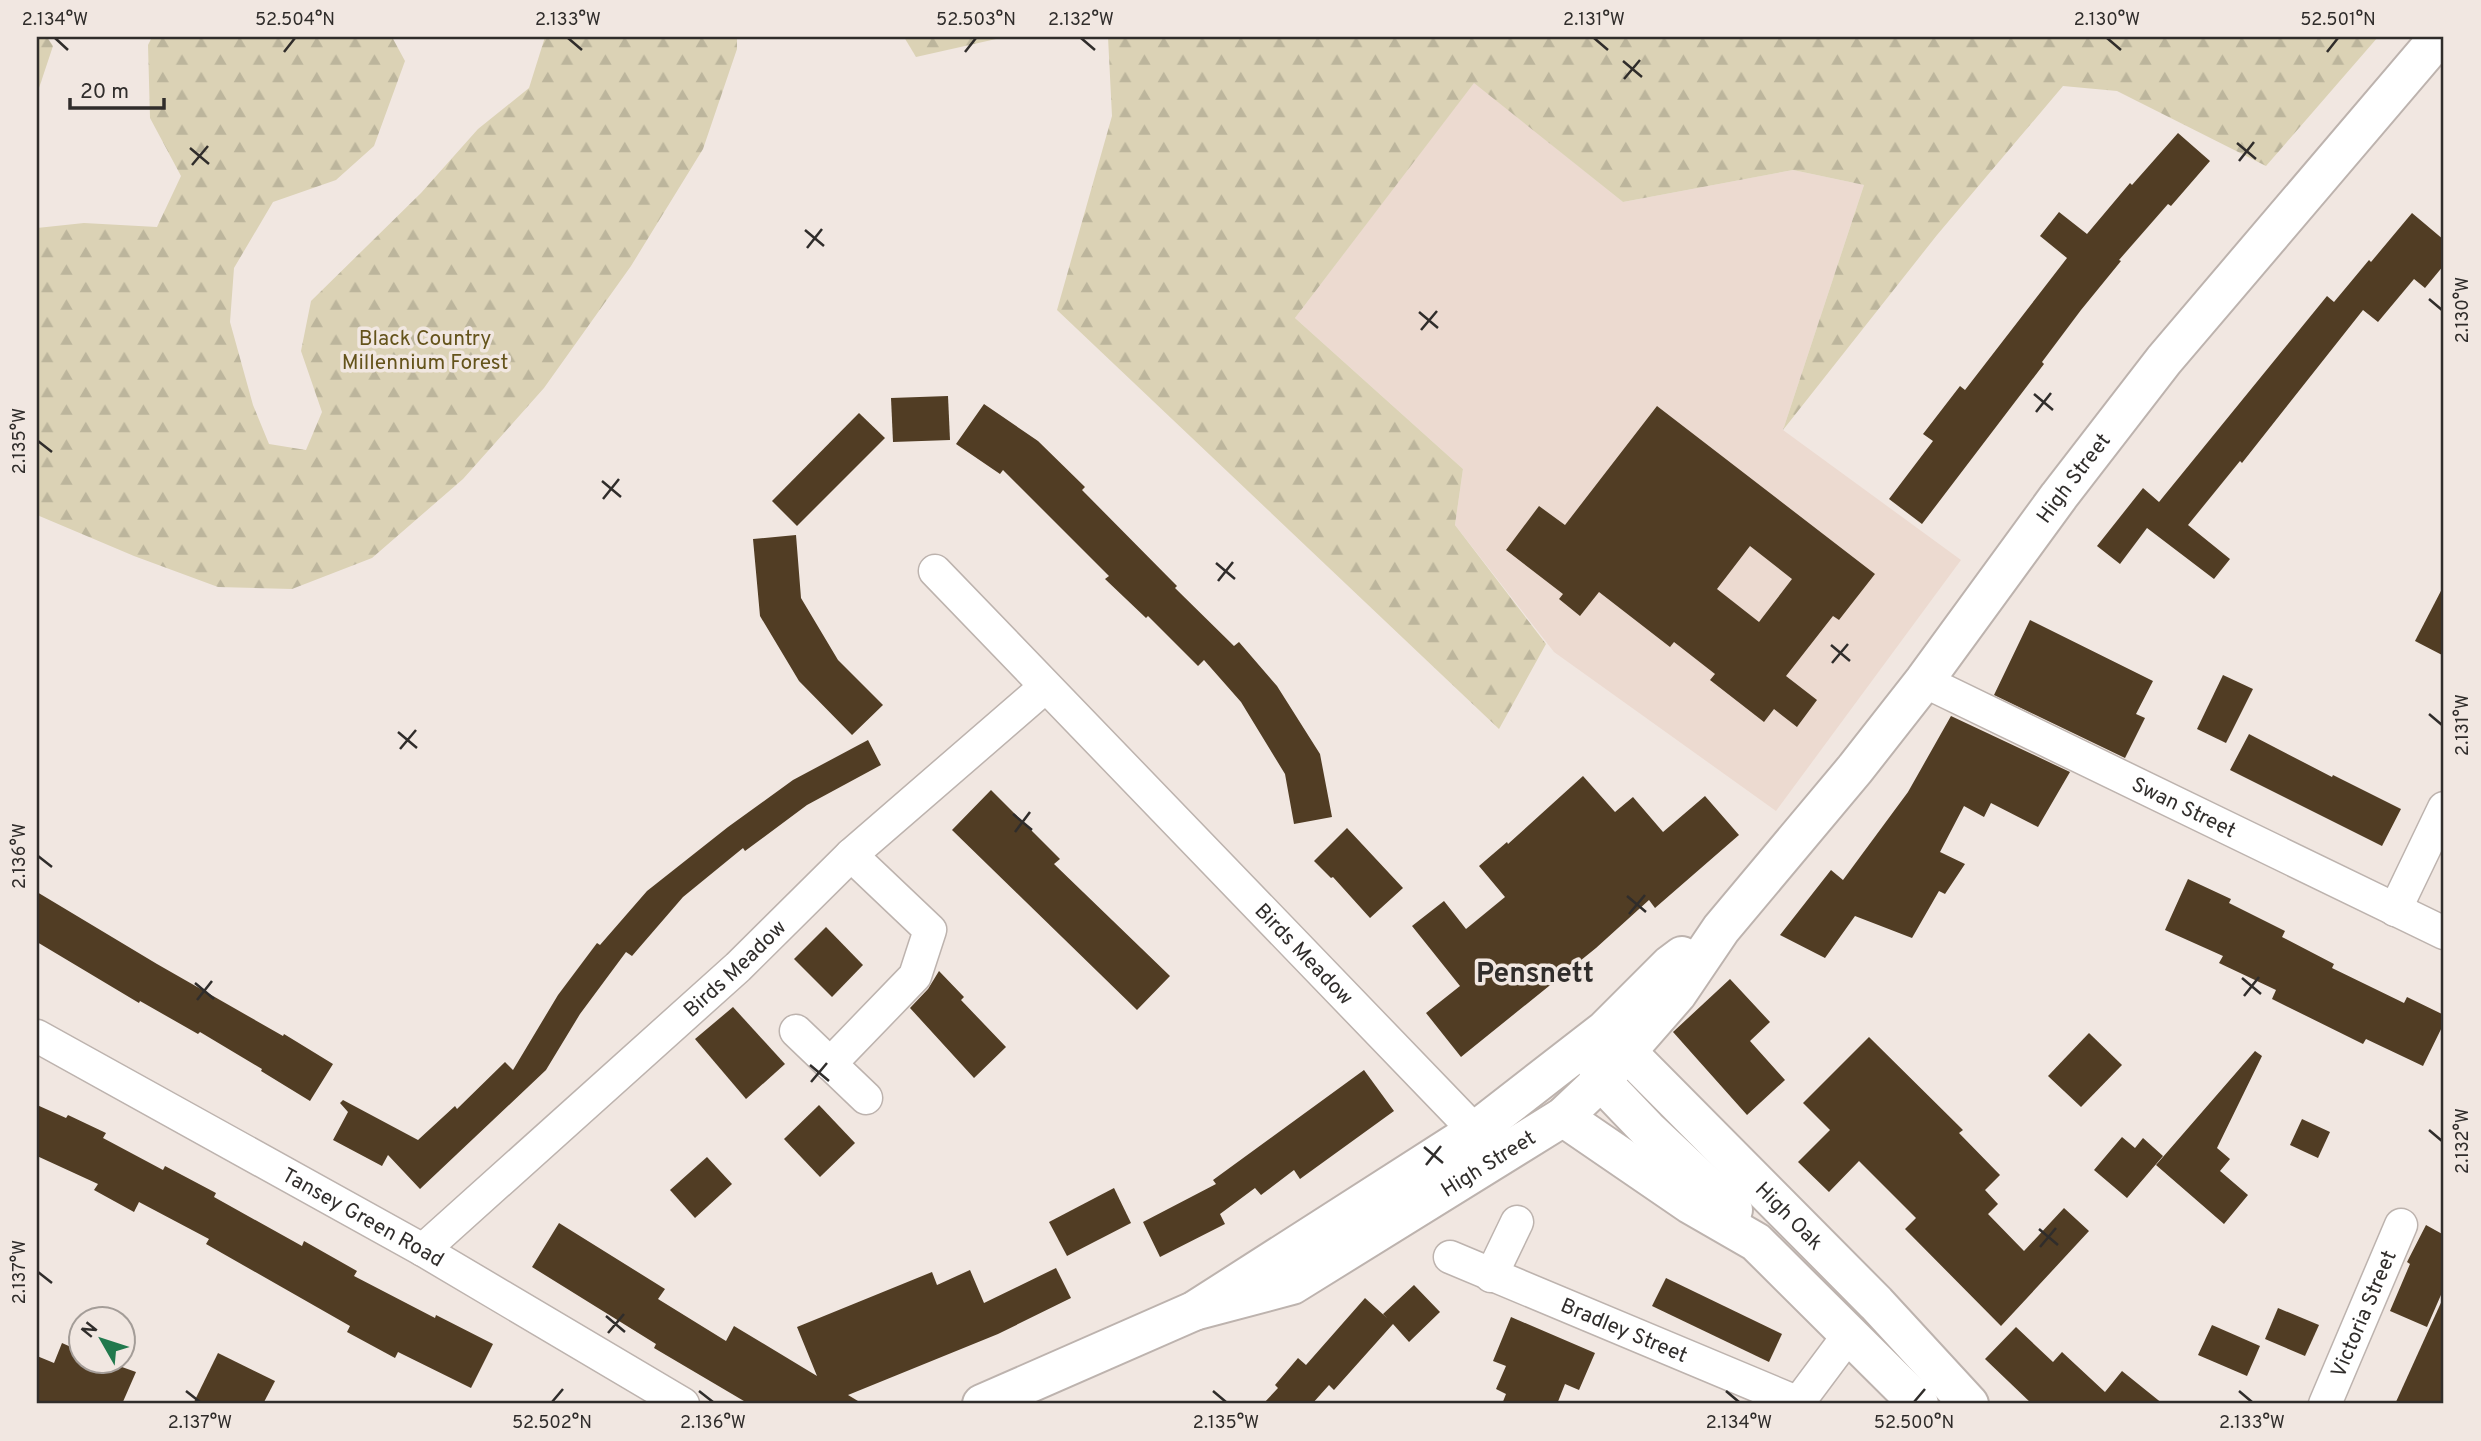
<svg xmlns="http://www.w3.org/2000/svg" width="2481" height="1441" viewBox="0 0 2481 1441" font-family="Overpass,sans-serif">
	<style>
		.built { fill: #ecdad0 }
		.forest { fill: url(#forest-firs) }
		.building { fill: #513d24; fill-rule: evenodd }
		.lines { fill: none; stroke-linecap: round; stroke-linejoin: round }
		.minor-casing { stroke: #bdb3ae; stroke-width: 35 }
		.major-casing { stroke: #bdb3ae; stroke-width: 42 }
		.minor { stroke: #fff; stroke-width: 32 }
		.major { stroke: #fff; stroke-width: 38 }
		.ticks { fill: none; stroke: #302d2b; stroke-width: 2.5 }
		.labels { text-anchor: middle; stroke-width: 7; stroke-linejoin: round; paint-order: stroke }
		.park-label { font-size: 21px; fill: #64531b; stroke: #f1e7e1 }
		.street-label { font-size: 21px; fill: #302d2b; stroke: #f1e7e1 }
		.district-label { font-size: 28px; font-weight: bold; fill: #302d2b; stroke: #f1e7e1 }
		.neatline { fill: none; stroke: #302d2b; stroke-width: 2.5 }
		.ticks-label { font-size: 18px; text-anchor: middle; fill: #302d2b }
	</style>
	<defs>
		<pattern id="forest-firs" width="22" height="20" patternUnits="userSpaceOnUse" patternTransform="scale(1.75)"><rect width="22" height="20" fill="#dbd2b5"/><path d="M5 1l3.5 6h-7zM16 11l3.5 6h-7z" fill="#bcb59c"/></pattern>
	</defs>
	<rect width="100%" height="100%" fill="#f1e7e1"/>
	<polygon class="built" points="1474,82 1623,202 1793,170 1864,185 1783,430 1961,560 1776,811 1554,652 1455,525 1463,469 1295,318"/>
	<g class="forest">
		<polygon points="37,37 47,37 53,46 37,94"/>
		<polygon points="152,37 392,37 405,61 374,146 336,180 273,202 234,268 230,322 253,405 269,444 306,450 322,412 301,351 311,301 421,193 478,129 529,88 545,37 737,37 737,49 703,149 631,266 544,388 463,479 372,558 292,589 218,587 134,556 37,515 37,228 84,223 157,227 181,176 150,118 148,45"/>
		<polygon points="904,37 1005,37 916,57"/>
		<polygon points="1108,37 2378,37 2266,166 2117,91 2063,86 1937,235 1783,430 1864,185 1793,170 1623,202 1474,83 1295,318 1463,469 1455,525 1546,644 1499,729 1057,310 1112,116"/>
	</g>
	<g class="building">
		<polygon points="2178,133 2210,161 2171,206 2168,204 2119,260 2121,261 2081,310 2042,362 2044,364 1922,524 1889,499 1933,441 1923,434 1960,386 1965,390 2067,258 2040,236 2059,212 2087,234 2130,183 2132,185"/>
		<polygon points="2412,213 2444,240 2444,265 2425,288 2414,279 2378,322 2363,310 2242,463 2240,461 2188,525 2230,559 2214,579 2147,528 2120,564 2097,546 2143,488 2159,502 2327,296 2334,302 2369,260 2371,262"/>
		<polygon points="948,396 950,440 893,442 891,398"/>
		<polygon points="984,404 1038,441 1085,487 1082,490 1177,586 1175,588 1234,646 1239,642 1277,686 1320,754 1332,817 1294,824 1285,774 1241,702 1204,660 1198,666 1148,616 1146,618 1105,579 1109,576 1003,470 1000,474 956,444"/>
		<path d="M 1657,406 L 1875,574 L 1839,620 L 1833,616 L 1786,676 L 1817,700 L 1797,727 L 1774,709 L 1764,722 L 1710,680 L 1715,674 L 1674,642 L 1670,647 L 1599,592 L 1580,616 L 1559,599 L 1563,594 L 1506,550 L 1539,506 L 1565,525 ZM 1750,546 L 1792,579 L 1759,622 L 1717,589 Z"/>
		<polygon points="859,413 885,438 797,526 772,501"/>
		<polygon points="796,535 801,598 838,660 883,705 852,735 799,681 760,616 753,539"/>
		<polygon points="2444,585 2444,656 2415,641"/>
		<polygon points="2030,620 2153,681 2136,714 2145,718 2125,758 1994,695"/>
		<polygon points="2223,675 2253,689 2226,743 2197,729"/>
		<polygon points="1951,716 2070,772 2038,827 1991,803 1984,817 1964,806 1940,852 1965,864 1945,894 1939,891 1912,938 1855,916 1825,958 1780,935 1831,870 1843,880 1908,792"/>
		<polygon points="2249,734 2332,777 2333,775 2401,809 2382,846 2230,770"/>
		<polygon points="868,740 881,765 807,805 745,851 743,848 683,897 632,956 626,952 580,1014 546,1070 420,1189 388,1155 382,1166 333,1140 348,1112 340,1103 343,1100 418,1140 455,1106 457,1109 505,1062 513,1070 558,995 597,943 600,945 647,891 728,827 793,780"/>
		<polygon points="1583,776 1615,812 1633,797 1663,832 1705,796 1739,835 1655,908 1649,900 1596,948 1461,1057 1426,1013 1460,986 1412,926 1444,901 1466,929 1505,897 1479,866 1507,842 1508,844"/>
		<polygon points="991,790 1060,859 1054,864 1170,976 1137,1010 952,830"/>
		<polygon points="1347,828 1403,888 1370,918 1333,877 1331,878 1314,861"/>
		<polygon points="2188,879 2231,899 2229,903 2285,931 2282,937 2334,964 2332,968 2404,1003 2407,997 2444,1015 2444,1023 2423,1066 2366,1039 2363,1044 2272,999 2276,990 2219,963 2223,956 2165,930"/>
		<polygon points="37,892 157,964 283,1036 284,1034 333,1064 310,1101 261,1071 262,1069 200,1032 198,1034 140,1001 139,1003 37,942"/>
		<polygon points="826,927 863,965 832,997 794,959"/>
		<polygon points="939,971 964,997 961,1000 1006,1047 974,1078 910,1008 928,989"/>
		<polygon points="1730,979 1770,1022 1750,1041 1785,1080 1747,1115 1673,1032"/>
		<polygon points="733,1007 785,1064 746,1099 695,1039"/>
		<polygon points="2089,1033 2122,1065 2081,1107 2048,1076"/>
		<polygon points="1869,1037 1963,1130 1959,1133 2000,1175 1985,1190 1998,1204 1988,1214 2024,1251 2064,1208 2089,1231 2001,1326 1905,1229 1916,1218 1859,1161 1829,1192 1798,1162 1830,1130 1803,1103"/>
		<polygon points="2255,1051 2262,1056 2217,1148 2230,1159 2220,1171 2248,1195 2224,1224 2156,1165"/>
		<polygon points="1364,1070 1394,1111 1300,1179 1294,1170 1261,1195 1255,1188 1220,1214 1225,1224 1160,1257 1143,1222 1216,1184 1213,1180"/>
		<polygon points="37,1105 66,1118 68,1115 106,1133 103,1138 163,1170 165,1166 216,1193 214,1197 302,1246 304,1241 357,1271 354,1276 435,1318 436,1315 493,1344 471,1388 398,1352 395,1358 347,1332 350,1326 206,1244 209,1239 139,1202 134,1212 94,1190 98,1184 37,1156"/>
		<polygon points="819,1105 855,1143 820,1177 784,1139"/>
		<polygon points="2302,1119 2330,1132 2318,1158 2290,1145"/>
		<polygon points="2122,1137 2135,1148 2143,1138 2163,1156 2127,1198 2094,1170"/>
		<polygon points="707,1157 732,1184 695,1218 670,1190"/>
		<polygon points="1114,1188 1131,1223 1067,1256 1049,1222"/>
		<polygon points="559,1223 665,1289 658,1299 726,1341 734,1326 817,1376 797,1327 932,1272 937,1285 970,1270 984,1303 1056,1268 1071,1298 998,1334 848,1395 863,1404 749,1404 654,1348 656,1344 532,1267"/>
		<polygon points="2426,1225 2444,1235 2444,1288 2427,1327 2390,1311 2410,1264 2407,1262"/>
		<polygon points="1666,1278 1782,1334 1769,1362 1652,1306"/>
		<polygon points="1414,1285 1440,1312 1409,1342 1393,1324 1334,1390 1329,1385 1312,1404 1263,1404 1278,1388 1275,1385 1298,1358 1306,1365 1365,1298 1387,1318 1383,1314"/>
		<polygon points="2444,1296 2444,1404 2395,1404"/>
		<polygon points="2278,1308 2319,1325 2305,1356 2265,1339"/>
		<polygon points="1511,1317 1595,1353 1579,1390 1565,1384 1557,1404 1502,1404 1506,1394 1496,1389 1506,1366 1493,1361"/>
		<polygon points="2212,1325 2260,1346 2247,1376 2198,1355"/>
		<polygon points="2016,1327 2053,1362 2062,1352 2105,1392 2122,1371 2163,1404 2032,1404 1985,1359"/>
		<polygon points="62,1343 80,1351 80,1361 105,1361 136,1372 122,1404 37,1404 37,1356 54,1363"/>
		<polygon points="218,1353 275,1381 263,1404 193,1404"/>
	</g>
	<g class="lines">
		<g class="minor-casing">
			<g id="minor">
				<path id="s1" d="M 935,571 L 1475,1131"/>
				<path id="s2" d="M 1924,681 L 2444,933"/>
				<polyline points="2395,910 2444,808"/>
				<polyline points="796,1031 866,1098"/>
				<path id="s3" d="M 37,1036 L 423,1250 L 683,1404"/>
				<polyline points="830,1064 915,976 930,930 851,855"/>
				<path id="s4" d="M 423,1250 L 738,967 L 851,855 L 1045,687"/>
				<path id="s5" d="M 1450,1257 L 1801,1404"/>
				<polyline points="1491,1276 1517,1222"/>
				<polyline points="1798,1403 1848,1336"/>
				<path id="s6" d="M 2325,1404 L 2401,1225"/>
			</g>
		</g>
		<g class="major-casing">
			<g id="major">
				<path id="s7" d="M 1609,1034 L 1876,1303 L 1969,1404"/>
				<polyline points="1595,1057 1601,1081 1647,1129 1733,1210"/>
				<polyline points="1563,1117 1690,1204 1756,1242 1919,1404"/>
				<path id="s8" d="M 1194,1311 L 1292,1285 L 1563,1117 L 1601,1081 L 1677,994 L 1721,929 L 1855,769 L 1924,681 L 2059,496 L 2164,360 L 2439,37"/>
				<polyline points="982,1404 1194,1311 1475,1131 1605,1030 1670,965 1682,956"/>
			</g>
		</g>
		<use href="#minor" class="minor"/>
		<use href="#major" class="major"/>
	</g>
	<path class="ticks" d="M 55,38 L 68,50M 568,38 L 582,50M 1081,38 L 1095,50M 1594,38 L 1608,50M 2107,38 L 2121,50M 284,52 L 295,38M 965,52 L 976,38M 2327,52 L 2338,38M 1623,61 L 1642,77M 1624,79 L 1640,60M 2237,143 L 2256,159M 190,148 L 209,164M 2239,161 L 2254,142M 192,165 L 208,146M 805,230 L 824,246M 807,248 L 822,229M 2429,299 L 2442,310M 1419,312 L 1438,328M 1421,330 L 1437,311M 2034,394 L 2053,410M 2036,412 L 2051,393M 38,441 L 52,452M 602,481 L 621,497M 603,499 L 619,479M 1216,563 L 1235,579M 1218,581 L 1233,562M 1831,645 L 1850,661M 1832,663 L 1848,644M 2429,714 L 2442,725M 398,732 L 417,748M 400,749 L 416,730M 1013,814 L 1032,830M 1015,832 L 1030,812M 38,856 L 52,867M 1627,896 L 1646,912M 1629,914 L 1645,895M 2242,978 L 2261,994M 195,983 L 214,999M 2244,996 L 2259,977M 197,1000 L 212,981M 810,1065 L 829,1081M 811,1082 L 827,1063M 2429,1130 L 2442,1141M 1424,1147 L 1443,1163M 1426,1165 L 1441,1146M 2039,1229 L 2058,1245M 2040,1247 L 2056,1228M 38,1272 L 52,1283M 606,1316 L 625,1332M 608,1333 L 624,1314M 186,1391 L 200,1402M 699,1391 L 713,1402M 1213,1391 L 1226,1402M 1726,1391 L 1739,1402M 2239,1391 L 2252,1402M 552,1402 L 563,1389M 1914,1402 L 1925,1389"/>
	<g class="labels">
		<g class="park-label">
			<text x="425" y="345">Black Country<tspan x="425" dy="24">Millennium Forest</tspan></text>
		</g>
		<g class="street-label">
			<text dy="7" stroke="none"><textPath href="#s8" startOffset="1239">High Street</textPath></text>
			<text dy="7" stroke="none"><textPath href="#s2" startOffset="289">Swan Street</textPath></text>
			<text dy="7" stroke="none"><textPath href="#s1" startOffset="532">Birds Meadow</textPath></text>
			<text dy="7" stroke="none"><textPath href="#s4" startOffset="420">Birds Meadow</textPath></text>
			<text dy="7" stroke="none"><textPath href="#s8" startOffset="332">High Street</textPath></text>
			<text dy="7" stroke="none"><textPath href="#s7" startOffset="256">High Oak</textPath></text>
			<text dy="7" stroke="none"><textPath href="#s3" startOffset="373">Tansey Green Road</textPath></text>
			<text dy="7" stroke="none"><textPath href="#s6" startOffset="98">Victoria Street</textPath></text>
			<text dy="7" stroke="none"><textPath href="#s5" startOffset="189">Bradley Street</textPath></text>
		</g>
		<g class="district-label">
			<text x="1535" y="982">Pensnett</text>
		</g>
	</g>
	<rect width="2481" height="1441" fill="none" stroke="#f1e7e1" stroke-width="77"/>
	<g transform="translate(102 1340) rotate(309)"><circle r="33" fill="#f1e7e1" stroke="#a49d98" stroke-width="2"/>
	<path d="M0-5L12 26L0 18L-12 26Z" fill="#21794d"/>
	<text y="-10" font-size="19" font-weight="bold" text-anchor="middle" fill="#302d2b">N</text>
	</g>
	<path d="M70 98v10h94v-10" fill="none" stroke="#302d2b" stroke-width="3.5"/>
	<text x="80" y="98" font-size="21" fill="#302d2b" stroke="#f1e7e1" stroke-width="5" paint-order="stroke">20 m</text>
	<rect x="38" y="38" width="2404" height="1364" class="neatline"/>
	<g class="ticks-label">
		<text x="55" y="25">2.134°W</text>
		<text x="295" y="25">52.504°N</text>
		<text x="568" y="25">2.133°W</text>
		<text x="976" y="25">52.503°N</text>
		<text x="1081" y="25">2.132°W</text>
		<text x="1594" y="25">2.131°W</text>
		<text x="2107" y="25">2.130°W</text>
		<text x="2338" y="25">52.501°N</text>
		<text transform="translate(2462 310) rotate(-90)" y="6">2.130°W</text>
		<text transform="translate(19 441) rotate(-90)" y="6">2.135°W</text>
		<text transform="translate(2462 725) rotate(-90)" y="6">2.131°W</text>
		<text transform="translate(19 856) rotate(-90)" y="6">2.136°W</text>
		<text transform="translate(2462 1141) rotate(-90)" y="6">2.132°W</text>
		<text transform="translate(19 1272) rotate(-90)" y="6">2.137°W</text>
		<text x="200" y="1428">2.137°W</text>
		<text x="552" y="1428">52.502°N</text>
		<text x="713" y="1428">2.136°W</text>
		<text x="1226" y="1428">2.135°W</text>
		<text x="1739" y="1428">2.134°W</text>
		<text x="1914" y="1428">52.500°N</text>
		<text x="2252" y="1428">2.133°W</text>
	</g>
</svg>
